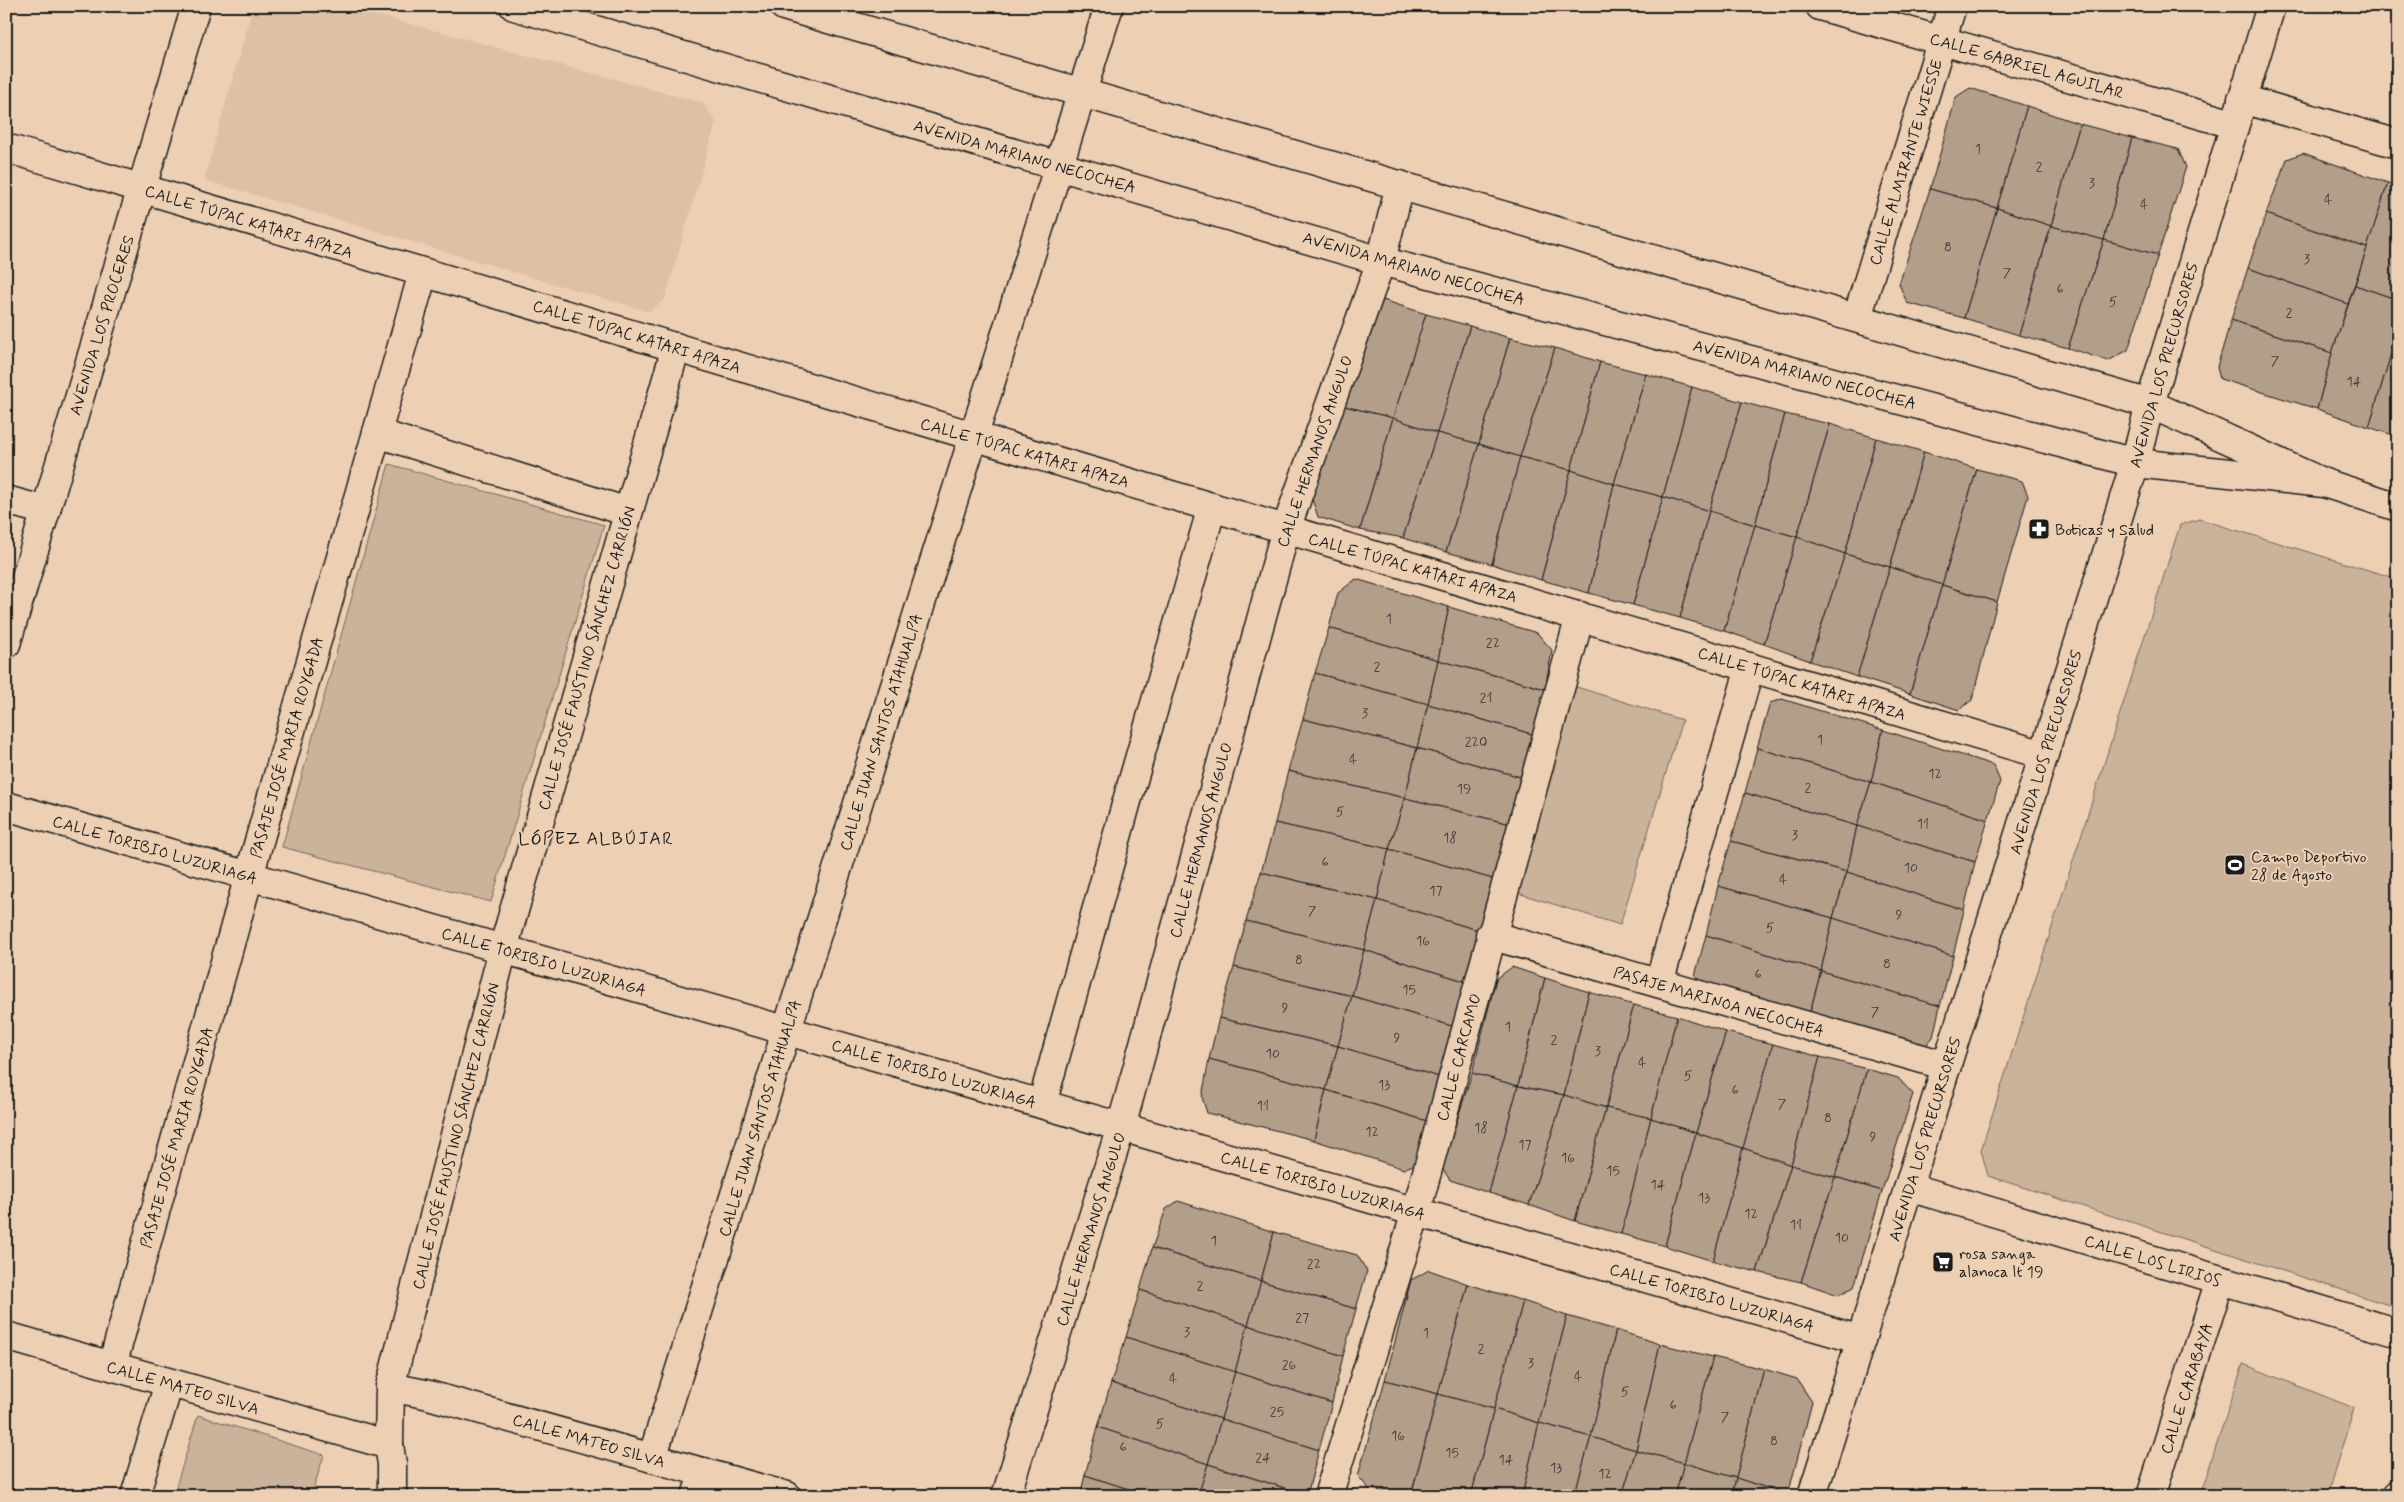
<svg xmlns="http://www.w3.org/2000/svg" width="2404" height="1502" viewBox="0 0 2404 1502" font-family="Mynerve,sans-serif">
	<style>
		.built { fill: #dcc1a7 }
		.green { fill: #cbb29b; stroke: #74675c }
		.building { fill: #b39e8a; stroke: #1c1c1c }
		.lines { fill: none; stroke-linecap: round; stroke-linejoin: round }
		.minor-casing { stroke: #1c1c1c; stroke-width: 31 }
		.minor { stroke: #edd0b4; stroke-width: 28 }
		.labels { text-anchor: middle; stroke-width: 4; stroke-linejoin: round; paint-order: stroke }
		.number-label { font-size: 14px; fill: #423c38 }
		.street-label { font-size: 16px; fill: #1c1c1c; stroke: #edd0b4 }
		.poi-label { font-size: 16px; fill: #1c1c1c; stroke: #edd0b4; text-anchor: start }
		.neighbourhood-label { font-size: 18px; letter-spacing: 1px; fill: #1c1c1c; stroke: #edd0b4 }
	</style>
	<rect width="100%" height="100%" fill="#edd0b4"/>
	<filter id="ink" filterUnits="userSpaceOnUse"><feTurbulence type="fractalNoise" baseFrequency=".02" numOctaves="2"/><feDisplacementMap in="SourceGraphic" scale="10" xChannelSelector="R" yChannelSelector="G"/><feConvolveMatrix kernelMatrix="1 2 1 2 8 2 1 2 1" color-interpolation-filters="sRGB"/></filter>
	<g filter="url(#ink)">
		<polygon class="built" points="253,6 344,6 703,103 716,122 665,299 649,312 204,180"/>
		<g class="green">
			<polygon points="389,464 604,525 491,902 282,847"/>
			<polygon points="2199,519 2398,579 2398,1308 1988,1176 1981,1150 2180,525"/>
			<polygon points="1567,684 1682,720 1620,925 1505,889"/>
			<polygon points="2243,1364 2354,1408 2327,1496 2200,1496"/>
			<polygon points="198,1415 324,1455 311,1496 173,1496"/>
		</g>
		<g class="building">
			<polygon points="1970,88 2027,106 1997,208 1930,189 1956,97"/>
			<polygon points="2027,106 2080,124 2051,226 1997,208"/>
			<polygon points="2080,124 2132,138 2104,240 2051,226"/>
			<polygon points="2132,138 2178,149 2186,167 2158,255 2104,240"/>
			<polygon points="2303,153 2388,183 2367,248 2266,214 2287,159"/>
			<polygon points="2388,183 2398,186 2398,300 2355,285"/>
			<polygon points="1930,189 1997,208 1964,318 1907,303 1899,284"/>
			<polygon points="1997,208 2051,226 2019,335 1964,318"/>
			<polygon points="2266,214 2367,248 2348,304 2248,268"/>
			<polygon points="2051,226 2104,240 2068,348 2019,335"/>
			<polygon points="2104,240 2158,255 2128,350 2108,361 2068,348"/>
			<polygon points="2248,268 2348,304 2332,353 2231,320"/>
			<polygon points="2355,285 2398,300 2398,331 2369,427 2317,409 2332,353"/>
			<polygon points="1380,299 1426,314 1393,418 1340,405"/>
			<polygon points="1426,314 1470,326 1437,433 1393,418"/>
			<polygon points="2231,320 2332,353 2317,409 2220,379 2217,367"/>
			<polygon points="1470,326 1510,338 1479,444 1437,433"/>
			<polygon points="2398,331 2398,437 2369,427"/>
			<polygon points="1510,338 1555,348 1520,457 1479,444"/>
			<polygon points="1555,348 1600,362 1571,470 1520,457"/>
			<polygon points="1600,362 1646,374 1614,484 1571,470"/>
			<polygon points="1646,374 1692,387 1663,497 1614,484"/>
			<polygon points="1692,387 1742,402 1709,511 1663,497"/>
			<polygon points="1742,402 1785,414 1755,525 1709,511"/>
			<polygon points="1340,405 1393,418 1360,530 1318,517 1312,499"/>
			<polygon points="1785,414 1830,424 1797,537 1755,525"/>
			<polygon points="1393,418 1437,433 1403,538 1360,530"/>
			<polygon points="1830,424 1876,438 1845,554 1797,537"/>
			<polygon points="1437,433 1479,444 1446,552 1403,538"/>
			<polygon points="1876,438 1924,452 1890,567 1845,554"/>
			<polygon points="1479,444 1520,457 1492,564 1446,552"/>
			<polygon points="1924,452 1977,469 1942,585 1890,567"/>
			<polygon points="1520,457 1571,470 1541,580 1492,564"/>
			<polygon points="1977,469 2022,481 2028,496 1997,602 1942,585"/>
			<polygon points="1571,470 1614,484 1589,593 1541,580"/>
			<polygon points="1614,484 1663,497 1633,605 1589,593"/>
			<polygon points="1663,497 1709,511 1680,618 1633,605"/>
			<polygon points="1709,511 1755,525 1724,631 1680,618"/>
			<polygon points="1755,525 1797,537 1764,644 1724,631"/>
			<polygon points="1797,537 1845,554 1810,661 1764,644"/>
			<polygon points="1845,554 1890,567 1857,677 1810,661"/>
			<polygon points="1890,567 1942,585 1910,694 1857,677"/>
			<polygon points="1356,579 1449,607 1438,660 1329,628 1338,593"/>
			<polygon points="1942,585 1997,602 1972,700 1959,710 1910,694"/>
			<polygon points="1449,607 1537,633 1552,650 1545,689 1438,660"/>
			<polygon points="1329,628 1438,660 1428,704 1315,673"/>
			<polygon points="1438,660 1545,689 1535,735 1428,704"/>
			<polygon points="1315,673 1428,704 1417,748 1303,719"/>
			<polygon points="1782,699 1883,730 1871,782 1757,748 1770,703"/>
			<polygon points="1428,704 1535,735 1524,778 1417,748"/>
			<polygon points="1303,719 1417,748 1405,798 1288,771"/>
			<polygon points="1883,730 1993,765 2000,781 1988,820 1871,782"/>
			<polygon points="1417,748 1524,778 1510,824 1405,798"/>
			<polygon points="1757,748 1871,782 1857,826 1745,793"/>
			<polygon points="1288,771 1405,798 1389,849 1275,823"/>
			<polygon points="1871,782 1988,820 1975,862 1857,826"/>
			<polygon points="1745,793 1857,826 1847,872 1731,841"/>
			<polygon points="1405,798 1510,824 1496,880 1389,849"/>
			<polygon points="1275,823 1389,849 1377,900 1261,872"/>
			<polygon points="1857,826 1975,862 1964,910 1847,872"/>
			<polygon points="1731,841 1847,872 1833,918 1718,886"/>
			<polygon points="1389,849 1496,880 1481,931 1377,900"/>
			<polygon points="1261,872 1377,900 1364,950 1246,921"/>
			<polygon points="1847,872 1964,910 1953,956 1833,918"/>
			<polygon points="1718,886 1833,918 1821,971 1706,935"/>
			<polygon points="1377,900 1481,931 1467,982 1364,950"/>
			<polygon points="1833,918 1953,956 1940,1006 1821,971"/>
			<polygon points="1246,921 1364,950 1352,996 1234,967"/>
			<polygon points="1706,935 1821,971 1809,1016 1705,984 1695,976"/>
			<polygon points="1364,950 1467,982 1455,1027 1352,996"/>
			<polygon points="1234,967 1352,996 1338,1046 1219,1018"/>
			<polygon points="1512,967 1545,978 1518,1086 1472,1073 1496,979"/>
			<polygon points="1821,971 1940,1006 1933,1037 1923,1049 1809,1016"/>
			<polygon points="1545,978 1589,992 1564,1095 1518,1086"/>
			<polygon points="1589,992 1634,1005 1606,1108 1564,1095"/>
			<polygon points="1352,996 1455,1027 1442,1078 1338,1046"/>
			<polygon points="1634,1005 1677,1016 1651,1118 1606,1108"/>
			<polygon points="1677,1016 1726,1032 1696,1133 1651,1118"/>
			<polygon points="1219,1018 1338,1046 1326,1090 1209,1059"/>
			<polygon points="1726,1032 1773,1044 1743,1148 1696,1133"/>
			<polygon points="1773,1044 1820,1057 1791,1165 1743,1148"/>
			<polygon points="1338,1046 1442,1078 1430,1122 1326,1090"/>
			<polygon points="1820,1057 1867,1069 1835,1177 1791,1165"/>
			<polygon points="1209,1059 1326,1090 1314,1140 1207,1113 1202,1097"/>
			<polygon points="1867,1069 1898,1078 1913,1094 1882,1191 1835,1177"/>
			<polygon points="1472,1073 1518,1086 1489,1193 1450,1180 1442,1168"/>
			<polygon points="1518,1086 1564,1095 1529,1205 1489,1193"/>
			<polygon points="1326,1090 1430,1122 1419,1162 1404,1169 1314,1140"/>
			<polygon points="1564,1095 1606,1108 1575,1221 1529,1205"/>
			<polygon points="1606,1108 1651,1118 1621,1234 1575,1221"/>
			<polygon points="1651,1118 1696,1133 1665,1246 1621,1234"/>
			<polygon points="1696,1133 1743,1148 1713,1261 1665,1246"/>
			<polygon points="1743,1148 1791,1165 1757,1272 1713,1261"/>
			<polygon points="1791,1165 1835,1177 1801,1282 1757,1272"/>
			<polygon points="1835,1177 1882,1191 1854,1287 1838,1295 1801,1282"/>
			<polygon points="1178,1201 1274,1232 1261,1281 1152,1248 1166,1209"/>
			<polygon points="1274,1232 1357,1255 1367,1271 1356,1309 1261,1281"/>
			<polygon points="1152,1248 1261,1281 1248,1325 1140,1290"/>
			<polygon points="1429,1270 1468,1284 1438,1394 1385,1380 1411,1280"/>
			<polygon points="1261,1281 1356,1309 1343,1356 1248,1325"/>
			<polygon points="1468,1284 1523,1301 1494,1409 1438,1394"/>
			<polygon points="1140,1290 1248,1325 1235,1372 1126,1337"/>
			<polygon points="1523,1301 1567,1316 1539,1423 1494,1409"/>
			<polygon points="1567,1316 1616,1330 1591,1437 1539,1423"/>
			<polygon points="1248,1325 1343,1356 1332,1403 1235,1372"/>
			<polygon points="1616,1330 1660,1344 1636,1450 1591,1437"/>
			<polygon points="1126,1337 1235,1372 1221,1419 1111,1383"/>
			<polygon points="1660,1344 1713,1357 1684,1463 1636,1450"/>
			<polygon points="1713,1357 1764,1369 1736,1478 1684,1463"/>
			<polygon points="1764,1369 1797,1379 1812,1402 1788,1495 1736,1478"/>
			<polygon points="1235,1372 1332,1403 1319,1450 1221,1419"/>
			<polygon points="1385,1380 1438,1394 1411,1496 1369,1489 1358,1476"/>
			<polygon points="1111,1383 1221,1419 1208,1464 1098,1427"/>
			<polygon points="1438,1394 1494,1409 1471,1496 1411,1496"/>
			<polygon points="1494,1409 1539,1423 1522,1496 1471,1496"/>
			<polygon points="1221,1419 1319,1450 1307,1495 1208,1464"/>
			<polygon points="1539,1423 1591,1437 1574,1496 1522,1496"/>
			<polygon points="1098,1427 1208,1464 1198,1496 1150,1496 1085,1475"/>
			<polygon points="1591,1437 1636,1450 1622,1496 1574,1496"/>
			<polygon points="1636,1450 1684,1463 1675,1496 1622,1496"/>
			<polygon points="1684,1463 1736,1478 1732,1496 1675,1496"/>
			<polygon points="1208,1464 1307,1495 1307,1496 1198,1496"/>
			<polygon points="1085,1475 1150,1496 1080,1496"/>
			<polygon points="1736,1478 1788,1495 1788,1496 1732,1496"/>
		</g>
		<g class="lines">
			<g class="minor-casing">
				<g id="minor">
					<polyline points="514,6 1381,261 2135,463 2324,483"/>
					<polyline points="784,6 2150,404 2324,483 2398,507"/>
					<polyline points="1820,6 2233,124"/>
					<polyline points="2242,99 2398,144"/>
					<polyline points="6,148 2044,755"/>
					<polyline points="1857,318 1952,6"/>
					<polyline points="377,433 628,512"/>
					<polyline points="6,500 46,511"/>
					<polyline points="6,644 196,6"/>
					<polyline points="6,806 1861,1340"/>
					<polyline points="1490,935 1947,1066"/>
					<polyline points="1659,983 1750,667"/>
					<polyline points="1042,1104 1129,794 1212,507"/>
					<polyline points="1909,1187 2398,1333"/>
					<polyline points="6,1336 389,1445"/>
					<polyline points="112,1366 249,876 423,273"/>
					<polyline points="390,1387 425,1394 787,1496"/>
					<polyline points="652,1458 1109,6"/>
					<polyline points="135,1496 169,1383"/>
					<polyline points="392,1496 392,1464 389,1445 390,1387 503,949 676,347"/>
					<polyline points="696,1496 704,1472"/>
					<polyline points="1006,1496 1121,1127 1286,529 1381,261 1400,185"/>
					<polyline points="1328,1496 1416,1212 1580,616"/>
					<polyline points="1812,1496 2135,463 2150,404 2271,6"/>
					<polyline points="2151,1496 2220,1280"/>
					<polyline points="2397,1496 2398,1495"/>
				</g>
			</g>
			<use href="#minor" class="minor"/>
		</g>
	</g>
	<defs>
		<g id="pharmacy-square" transform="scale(1.125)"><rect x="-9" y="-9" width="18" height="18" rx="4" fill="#1c1c1c" stroke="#edd0b4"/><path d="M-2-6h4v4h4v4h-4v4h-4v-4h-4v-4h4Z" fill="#fff"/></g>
		<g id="stadium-square" transform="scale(1.125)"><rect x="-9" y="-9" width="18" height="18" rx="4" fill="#1c1c1c" stroke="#edd0b4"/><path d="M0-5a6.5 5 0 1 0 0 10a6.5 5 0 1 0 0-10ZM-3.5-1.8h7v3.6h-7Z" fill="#fff"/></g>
		<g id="supermarket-square" transform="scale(1.125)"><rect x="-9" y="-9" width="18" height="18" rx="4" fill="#1c1c1c" stroke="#edd0b4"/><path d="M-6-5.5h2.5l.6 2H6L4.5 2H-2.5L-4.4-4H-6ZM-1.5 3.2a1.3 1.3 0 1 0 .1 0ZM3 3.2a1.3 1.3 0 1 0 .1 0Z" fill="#fff"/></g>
	</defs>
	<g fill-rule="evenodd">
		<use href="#pharmacy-square" x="2039" y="529"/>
		<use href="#stadium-square" x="2235" y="865"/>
		<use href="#supermarket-square" x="1943" y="1262"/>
	</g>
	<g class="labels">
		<g class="number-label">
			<text x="1978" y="153">1</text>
			<text x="2039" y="171">2</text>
			<text x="2092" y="187">3</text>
			<text x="2328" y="204">4</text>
			<text x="2144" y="209">4</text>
			<text x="1948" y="251">8</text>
			<text x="2307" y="263">3</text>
			<text x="2007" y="277">7</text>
			<text x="2060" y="293">6</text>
			<text x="2113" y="306">5</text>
			<text x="2289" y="317">2</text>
			<text x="2275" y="365">7</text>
			<text x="2354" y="386">14</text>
			<text x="1389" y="623">1</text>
			<text x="1493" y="647">22</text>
			<text x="1377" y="671">2</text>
			<text x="1486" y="702">21</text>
			<text x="1365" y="717">3</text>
			<text x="1820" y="744">1</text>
			<text x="1476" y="746">220</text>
			<text x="1353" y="764">4</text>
			<text x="1935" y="778">12</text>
			<text x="1808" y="792">2</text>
			<text x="1464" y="793">19</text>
			<text x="1340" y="816">5</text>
			<text x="1923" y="828">11</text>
			<text x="1795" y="839">3</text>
			<text x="1450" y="842">18</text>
			<text x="1325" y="866">6</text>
			<text x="1911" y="872">10</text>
			<text x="1783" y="884">4</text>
			<text x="1436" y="895">17</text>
			<text x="1312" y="915">7</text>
			<text x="1899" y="919">9</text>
			<text x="1770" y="932">5</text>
			<text x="1423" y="945">16</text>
			<text x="1299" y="964">8</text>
			<text x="1887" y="968">8</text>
			<text x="1758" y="978">6</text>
			<text x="1409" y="994">15</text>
			<text x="1285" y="1012">9</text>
			<text x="1875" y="1016">7</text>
			<text x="1508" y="1031">1</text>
			<text x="1397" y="1042">9</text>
			<text x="1554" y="1044">2</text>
			<text x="1598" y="1055">3</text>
			<text x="1273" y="1058">10</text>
			<text x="1642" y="1067">4</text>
			<text x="1688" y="1080">5</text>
			<text x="1384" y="1089">13</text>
			<text x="1735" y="1094">6</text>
			<text x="1782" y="1108">7</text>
			<text x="1263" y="1110">11</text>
			<text x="1828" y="1122">8</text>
			<text x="1481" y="1132">18</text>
			<text x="1372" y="1136">12</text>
			<text x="1873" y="1141">9</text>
			<text x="1525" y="1149">17</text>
			<text x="1568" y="1162">16</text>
			<text x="1613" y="1175">15</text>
			<text x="1658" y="1189">14</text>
			<text x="1704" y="1202">13</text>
			<text x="1751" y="1218">12</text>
			<text x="1796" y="1229">11</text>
			<text x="1842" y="1242">10</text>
			<text x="1214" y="1245">1</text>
			<text x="1314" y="1268">22</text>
			<text x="1200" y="1290">2</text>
			<text x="1302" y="1322">27</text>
			<text x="1187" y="1336">3</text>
			<text x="1426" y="1337">1</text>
			<text x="1481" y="1353">2</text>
			<text x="1531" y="1367">3</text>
			<text x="1289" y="1369">26</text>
			<text x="1578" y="1381">4</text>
			<text x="1173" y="1383">4</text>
			<text x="1625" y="1396">5</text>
			<text x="1673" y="1409">6</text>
			<text x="1277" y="1416">25</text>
			<text x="1725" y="1421">7</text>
			<text x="1160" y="1428">5</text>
			<text x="1398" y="1440">16</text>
			<text x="1774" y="1445">8</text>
			<text x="1123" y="1451">6</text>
			<text x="1452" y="1457">15</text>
			<text x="1263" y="1462">24</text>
			<text x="1506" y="1464">14</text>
			<text x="1556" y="1472">13</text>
			<text x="1605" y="1478">12</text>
		</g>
		<g class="street-label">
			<text transform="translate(2027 65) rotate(16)" y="6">CALLE GABRIEL AGUILAR</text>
			<text transform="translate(1025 156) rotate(16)" y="6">AVENIDA MARIANO NECOCHEA</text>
			<text transform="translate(1905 162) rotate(-73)" y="6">CALLE ALMIRANTE WIESSE</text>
			<text transform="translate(249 221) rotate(17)" y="6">CALLE TÚPAC KATARI APAZA</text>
			<text transform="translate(1414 268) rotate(16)" y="6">AVENIDA MARIANO NECOCHEA</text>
			<text transform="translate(101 325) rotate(-73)" y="6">AVENIDA LOS PROCERES</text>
			<text transform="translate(637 336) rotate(17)" y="6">CALLE TÚPAC KATARI APAZA</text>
			<text transform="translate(2163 365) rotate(-74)" y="6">AVENIDA LOS PRECURSORES</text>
			<text transform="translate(1805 374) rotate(15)" y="6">AVENIDA MARIANO NECOCHEA</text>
			<text transform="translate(1314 451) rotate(-71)" y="6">CALLE HERMANOS ANGULO</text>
			<text transform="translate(1025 452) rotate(16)" y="6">CALLE TÚPAC KATARI APAZA</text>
			<text transform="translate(1413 567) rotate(16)" y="6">CALLE TÚPAC KATARI APAZA</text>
			<text transform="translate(586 658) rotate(-74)" y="6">CALLE JOSÉ FAUSTINO SÁNCHEZ CARRIÓN</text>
			<text transform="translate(1802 683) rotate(17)" y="6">CALLE TÚPAC KATARI APAZA</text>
			<text transform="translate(880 732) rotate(-73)" y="6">CALLE JUAN SANTOS ATAHUALPA</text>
			<text transform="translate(286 747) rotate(-74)" y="6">PASAJE JOSÉ MARIA ROYGADA</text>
			<text transform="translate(2045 752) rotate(-73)" y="6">AVENIDA LOS PRECURSORES</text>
			<text transform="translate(1200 840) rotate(-75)" y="6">CALLE HERMANOS ANGULO</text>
			<text transform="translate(155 849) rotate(16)" y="6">CALLE TORIBIO LUZURIAGA</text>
			<text transform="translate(544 961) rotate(16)" y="6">CALLE TORIBIO LUZURIAGA</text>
			<text transform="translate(1719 1001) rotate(16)" y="6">PASAJE MARINOA NECOCHEA</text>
			<text transform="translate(1458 1057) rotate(-75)" y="6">CALLE CARCAMO</text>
			<text transform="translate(934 1073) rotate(16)" y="6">CALLE TORIBIO LUZURIAGA</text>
			<text transform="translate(759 1118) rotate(-73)" y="6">CALLE JUAN SANTOS ATAHUALPA</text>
			<text transform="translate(455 1136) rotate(-76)" y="6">CALLE JOSÉ FAUSTINO SÁNCHEZ CARRIÓN</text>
			<text transform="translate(176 1137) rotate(-74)" y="6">PASAJE JOSÉ MARIA ROYGADA</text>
			<text transform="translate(1924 1139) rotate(-73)" y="6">AVENIDA LOS PRECURSORES</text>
			<text transform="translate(1323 1185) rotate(16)" y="6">CALLE TORIBIO LUZURIAGA</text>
			<text transform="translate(1090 1229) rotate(-73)" y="6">CALLE HERMANOS ANGULO</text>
			<text transform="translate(2153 1260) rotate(17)" y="6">CALLE LOS LIRIOS</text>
			<text transform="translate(1712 1297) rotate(16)" y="6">CALLE TORIBIO LUZURIAGA</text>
			<text transform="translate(183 1387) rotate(16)" y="6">CALLE MATEO SILVA</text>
			<text transform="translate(2186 1388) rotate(-72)" y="6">CALLE CARABAYA</text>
			<text transform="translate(589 1440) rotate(16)" y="6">CALLE MATEO SILVA</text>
		</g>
		<g class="poi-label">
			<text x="2055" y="535">Boticas y Salud</text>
			<text x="2251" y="862">Campo Deportivo<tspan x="2251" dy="18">28 de Agosto</tspan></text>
			<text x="1959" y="1259">rosa sanga<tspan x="1959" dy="18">alanoca lt 19</tspan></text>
		</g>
		<g class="neighbourhood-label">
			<text x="596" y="844">LÓPEZ ALBÚJAR</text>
		</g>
	</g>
	<rect width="2404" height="1502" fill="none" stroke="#edd0b4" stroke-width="25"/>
	<rect x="12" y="12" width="2379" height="1477" fill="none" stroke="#1c1c1c" stroke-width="2" filter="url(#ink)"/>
</svg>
